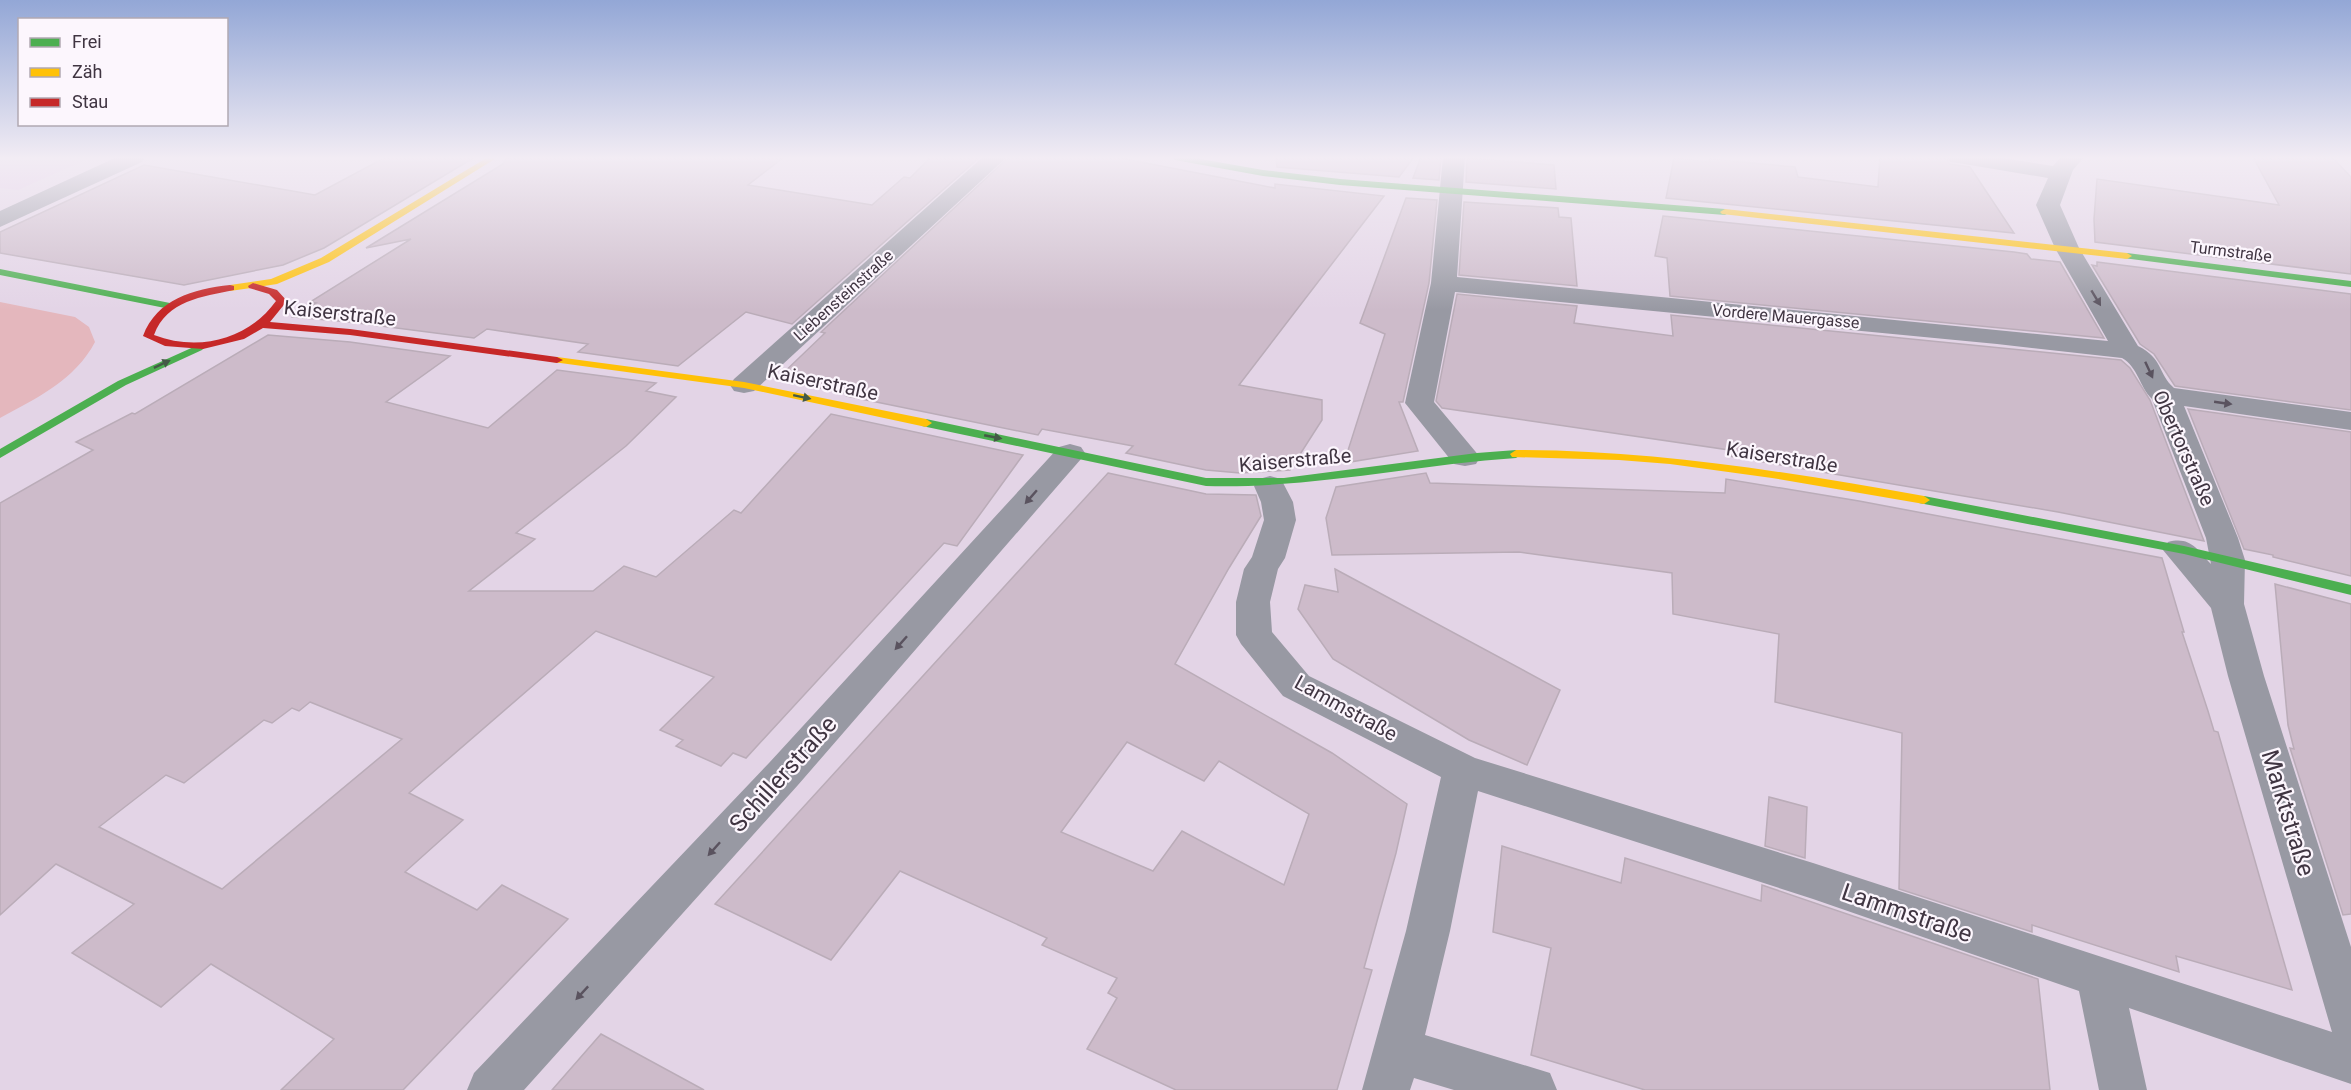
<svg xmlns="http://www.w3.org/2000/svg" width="2351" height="1090" viewBox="0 0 2351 1090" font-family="Roboto,sans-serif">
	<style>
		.built { fill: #e2c8e6 }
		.green { fill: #e4b7bd }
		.building { fill: #cdbbca; stroke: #baacb8; stroke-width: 1.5; fill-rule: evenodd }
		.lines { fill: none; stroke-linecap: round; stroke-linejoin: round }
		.street { fill: #9899a3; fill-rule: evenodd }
		.fast { fill: #4caf50; fill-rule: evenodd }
		.slow { fill: #ffc107; fill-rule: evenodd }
		.jam { fill: #c62828; fill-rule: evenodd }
		.oneway { fill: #5a535f }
		.oneway2 { fill: #445a46 }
		.labels { text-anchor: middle; stroke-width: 4.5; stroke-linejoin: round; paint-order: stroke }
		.far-street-label { font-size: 16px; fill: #403542; stroke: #fcf6fd }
		.street-label { font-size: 20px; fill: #403542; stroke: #fcf6fd }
		.near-street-label { font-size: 24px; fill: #403542; stroke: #fcf6fd }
	</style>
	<rect width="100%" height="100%" fill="#e3d4e6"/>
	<polygon class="built" points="0,157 92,157 18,190 0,188"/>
	<path class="green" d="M 0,302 L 75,317 L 89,327 L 95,342 C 75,380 37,398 0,418 Z"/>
	<g class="building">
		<polygon points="386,157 475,157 324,248 283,265 184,285 0,253 0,232 144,165 315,195"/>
		<polygon points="507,157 784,157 748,185 872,205 904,177 910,178 931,157 980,157 792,324 746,312 678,366 578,352 588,344 487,329 474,338 350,322 293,317 316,303 310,302 411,239 366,248 503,164"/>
		<polygon points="1009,157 1115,157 1275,188 1275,184 1384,196 1239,385 1322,400 1322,420 1290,470 1240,473 1206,470 1126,453 1133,446 1042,429 1038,435 847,396 849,394 777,379 825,333 821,332"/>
		<polygon points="1276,157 1414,157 1399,177 1277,167"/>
		<polygon points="1421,157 1441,157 1439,180 1413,178"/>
		<polygon points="1880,157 1945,157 1950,164 1970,167 2014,233 1666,198 1674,158 1710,162 1710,159 1795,167 1798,177 1878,187"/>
		<polygon points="2253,157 2332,157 2351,177 2351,274 2095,242 2094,219 2097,179 2279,205"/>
		<polygon points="1467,158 1554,165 1556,189 1466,182"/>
		<polygon points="1406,198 1437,200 1429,283 1403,402 1399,402 1418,451 1344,463 1385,334 1360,323"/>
		<polygon points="1464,202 1558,208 1559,217 1571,218 1577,286 1459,275"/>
		<polygon points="1663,216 2014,252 2027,254 2031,259 2060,262 2104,338 1670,296 1667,258 1655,256"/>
		<polygon points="2097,262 2351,294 2351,410 2175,386 2154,354 2140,344 2092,265 2097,266"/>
		<polygon points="1457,294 1577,306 1574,323 1673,336 1671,315 2121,360 2130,368 2150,400 2204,541 2058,512 1728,456 1729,450 1442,408 1436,401"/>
		<path d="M 268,335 L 350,342 L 450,356 L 386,402 L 488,428 L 557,370 L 656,383 L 646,391 L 676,397 L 626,446 L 516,533 L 535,539 L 469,591 L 593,591 L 624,566 L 656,577 L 734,510 L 741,513 L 831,414 L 1023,455 L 957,546 L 944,543 L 746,758 L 733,753 L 721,766 L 676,746 L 683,740 L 660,730 L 714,677 L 596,631 L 409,793 L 463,820 L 405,872 L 477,910 L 502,885 L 568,919 L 403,1090 L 281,1090 L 334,1039 L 211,964 L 161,1007 L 72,953 L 134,904 L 56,864 L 0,915 L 0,503 L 93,450 L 76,442 L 132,413 L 135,414 ZM 310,702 L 402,739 L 222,889 L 99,827 L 166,775 L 184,783 L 264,720 L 272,723 L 292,708 L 299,711 Z"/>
		<polygon points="2188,409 2351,432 2351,576 2273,557 2273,555 2244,549"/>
		<path d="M 1108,473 L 1206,494 L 1256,495 L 1261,516 L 1229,568 L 1175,664 L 1332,753 L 1407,804 L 1396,853 L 1364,968 L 1372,970 L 1337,1090 L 1176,1090 L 1087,1049 L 1117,998 L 1108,993 L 1117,978 L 1042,945 L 1047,938 L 900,871 L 831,960 L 715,904 ZM 1127,742 L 1204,781 L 1219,761 L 1309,814 L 1284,885 L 1182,831 L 1153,871 L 1061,832 Z"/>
		<polygon points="1426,473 1430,483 1725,493 1726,479 1859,501 2162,558 2184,632 2182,632 2208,711 2214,731 2218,732 2292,990 2176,956 2179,972 2032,925 2032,932 1899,889 1902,733 1775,702 1779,634 1673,614 1672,573 1519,552 1332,555 1326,518 1336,487"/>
		<polygon points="1335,569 1560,690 1527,765 1469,740 1333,659 1298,609 1305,585 1338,592"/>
		<polygon points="2275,584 2351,604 2351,914 2343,915 2290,748 2294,749 2288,725"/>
		<polygon points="1769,797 1807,807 1805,858 1765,846"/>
		<polygon points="1502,846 1621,883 1625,858 1761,901 1762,885 2038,979 2050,1090 1645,1090 1531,1055 1551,948 1493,932"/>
		<polygon points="601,1034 704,1090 552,1090"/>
	</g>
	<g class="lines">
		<g class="street">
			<polygon points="117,157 145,157 142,162 0,227 0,211"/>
			<polygon points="983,157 1007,157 754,391 744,393 734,391 730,385 734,379"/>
			<path d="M 1443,157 L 1465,157 L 1457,277 L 2108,341 L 2055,248 L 2036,205 L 2048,178 L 1958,163 L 1950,162 L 1947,157 L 1997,157 L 2053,166 L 2061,157 L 2084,157 L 2073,170 L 2060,205 L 2079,248 L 2138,346 C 2163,358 2158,374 2174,388 L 2351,412 L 2351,430 L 2184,406 L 2238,538 L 2245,560 L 2244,604 L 2264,676 L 2351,947 L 2351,1084 L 2129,1008 L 2147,1090 L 2099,1090 L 2079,991 L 1813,899 L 1478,791 L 1450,931 L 1425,1035 L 1550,1073 L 1557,1090 L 1454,1090 L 1414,1078 L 1410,1090 L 1362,1090 L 1406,931 L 1441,777 L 1283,696 L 1241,644 L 1236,635 L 1236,602 L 1244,569 L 1252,557 L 1264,520 L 1261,502 L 1254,486 L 1259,479 L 1270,476 L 1281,479 L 1293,502 L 1296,520 L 1285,558 L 1278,569 L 1270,602 L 1272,632 L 1309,676 L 1475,758 L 1813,863 L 2332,1032 L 2228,676 L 2211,608 L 2163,550 L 2168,542 C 2190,536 2197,549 2211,564 L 2206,538 L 2152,399 C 2139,386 2138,367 2122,358 L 1997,344 L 1455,292 L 1434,402 L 1480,457 L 1476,464 L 1465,466 L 1454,464 L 1405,403 L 1431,283 Z"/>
			<polygon points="1070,444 1081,447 1085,453 1081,459 798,785 524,1090 467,1090 474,1073 769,763 1059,447"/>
		</g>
		<g class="fast">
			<polygon points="1171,157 1189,157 1263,170 1340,179 1725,209 1730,212 1725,215 1340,185 1263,176 1175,160"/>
			<polygon points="2127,253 2351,281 2351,287 2123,258 2122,256"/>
			<polygon points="0,269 170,303 175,306 170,309 0,275"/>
			<polygon points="198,345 204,348 202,350 126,385 0,458 0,449 118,381"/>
			<path d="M 926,419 L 1206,478 L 1284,478 L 1477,453 L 1516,450 L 1522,454 L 1516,458 C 1412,465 1311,489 1206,486 L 922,426 L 920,423 L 922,420 Z"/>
			<polygon points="1924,496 2184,546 2351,585 2351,595 2184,554 1919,503 1918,500 1919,497"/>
		</g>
		<g class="slow">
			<polygon points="488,157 498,157 329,262 277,284 230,291 225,288 230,285 271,279 321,258"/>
			<polygon points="1725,209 2127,253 2132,256 2127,259 1722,214 1720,212"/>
			<polygon points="557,357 744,382 926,419 932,423 926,427 744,388 553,362 553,358"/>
			<path d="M 1516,450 C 1654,450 1788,472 1924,496 L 1930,500 L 1924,504 L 1772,478 L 1670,464 L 1619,460 L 1512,457 L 1510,454 Z"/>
		</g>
		<path class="jam" d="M 253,283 L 277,290 L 287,301 L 270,322 L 350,329 L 557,357 L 563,360 L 557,363 L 350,335 L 263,328 L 244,339 L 203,349 L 165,346 L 143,336 C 157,299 193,289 230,285 L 234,286 L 234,290 C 202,297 167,300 154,335 C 198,352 248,340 276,301 L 269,294 L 249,288 L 248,286 Z"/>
	</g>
	<defs><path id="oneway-solid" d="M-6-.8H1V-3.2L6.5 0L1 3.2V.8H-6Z" transform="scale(1.5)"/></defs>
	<g class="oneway">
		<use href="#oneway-solid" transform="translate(2096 298) rotate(59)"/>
		<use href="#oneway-solid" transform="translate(2149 370) rotate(65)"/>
		<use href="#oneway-solid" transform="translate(2223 403) rotate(8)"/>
		<use href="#oneway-solid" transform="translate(1031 497) rotate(131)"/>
		<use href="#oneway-solid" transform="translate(901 643) rotate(132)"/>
		<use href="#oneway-solid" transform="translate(714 849) rotate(132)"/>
		<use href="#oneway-solid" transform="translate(582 993) rotate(133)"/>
	</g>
	<g class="oneway2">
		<use href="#oneway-solid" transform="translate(162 364) rotate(-25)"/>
		<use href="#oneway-solid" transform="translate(802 397) rotate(12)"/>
		<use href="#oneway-solid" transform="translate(993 437) rotate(11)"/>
	</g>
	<linearGradient id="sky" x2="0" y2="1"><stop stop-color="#93a7d6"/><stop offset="0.51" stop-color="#f2ecf4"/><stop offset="1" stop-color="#f2ecf4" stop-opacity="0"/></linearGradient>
	<rect width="2351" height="310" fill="url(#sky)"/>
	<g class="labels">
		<g class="far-street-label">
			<text transform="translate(2231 251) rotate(7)" y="6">Turmstraße</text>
			<text transform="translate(843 295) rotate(-42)" y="6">Liebensteinstraße</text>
			<text transform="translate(1786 316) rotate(5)" y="6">Vordere Mauergasse</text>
		</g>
		<g class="street-label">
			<text transform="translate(340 313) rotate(6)" y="7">Kaiserstraße</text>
			<text transform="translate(823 382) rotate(12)" y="7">Kaiserstraße</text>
			<text transform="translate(2184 448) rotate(66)" y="7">Obertorstraße</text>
			<text transform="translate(1782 457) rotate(9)" y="7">Kaiserstraße</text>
			<text transform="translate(1295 460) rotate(-5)" y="7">Kaiserstraße</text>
			<text transform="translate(1346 708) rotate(29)" y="7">Lammstraße</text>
		</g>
		<g class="near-street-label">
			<text transform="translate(783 774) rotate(-48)" y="8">Schillerstraße</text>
			<text transform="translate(2288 813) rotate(73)" y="8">Marktstraße</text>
			<text transform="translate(1907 913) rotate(19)" y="8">Lammstraße</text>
		</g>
	</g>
	<rect x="18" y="18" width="210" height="108" fill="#fcf6fd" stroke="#b1a9b2" stroke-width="1.5"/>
	<rect x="30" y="38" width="30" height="9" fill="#4caf50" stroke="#b1a9b2" stroke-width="1.5"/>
	<text x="72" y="48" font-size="18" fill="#403542">Frei</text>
	<rect x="30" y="68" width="30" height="9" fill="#ffc107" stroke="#b1a9b2" stroke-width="1.5"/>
	<text x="72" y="78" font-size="18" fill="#403542">Zäh</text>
	<rect x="30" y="98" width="30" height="9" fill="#c62828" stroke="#b1a9b2" stroke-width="1.5"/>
	<text x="72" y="108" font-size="18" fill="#403542">Stau</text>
</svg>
